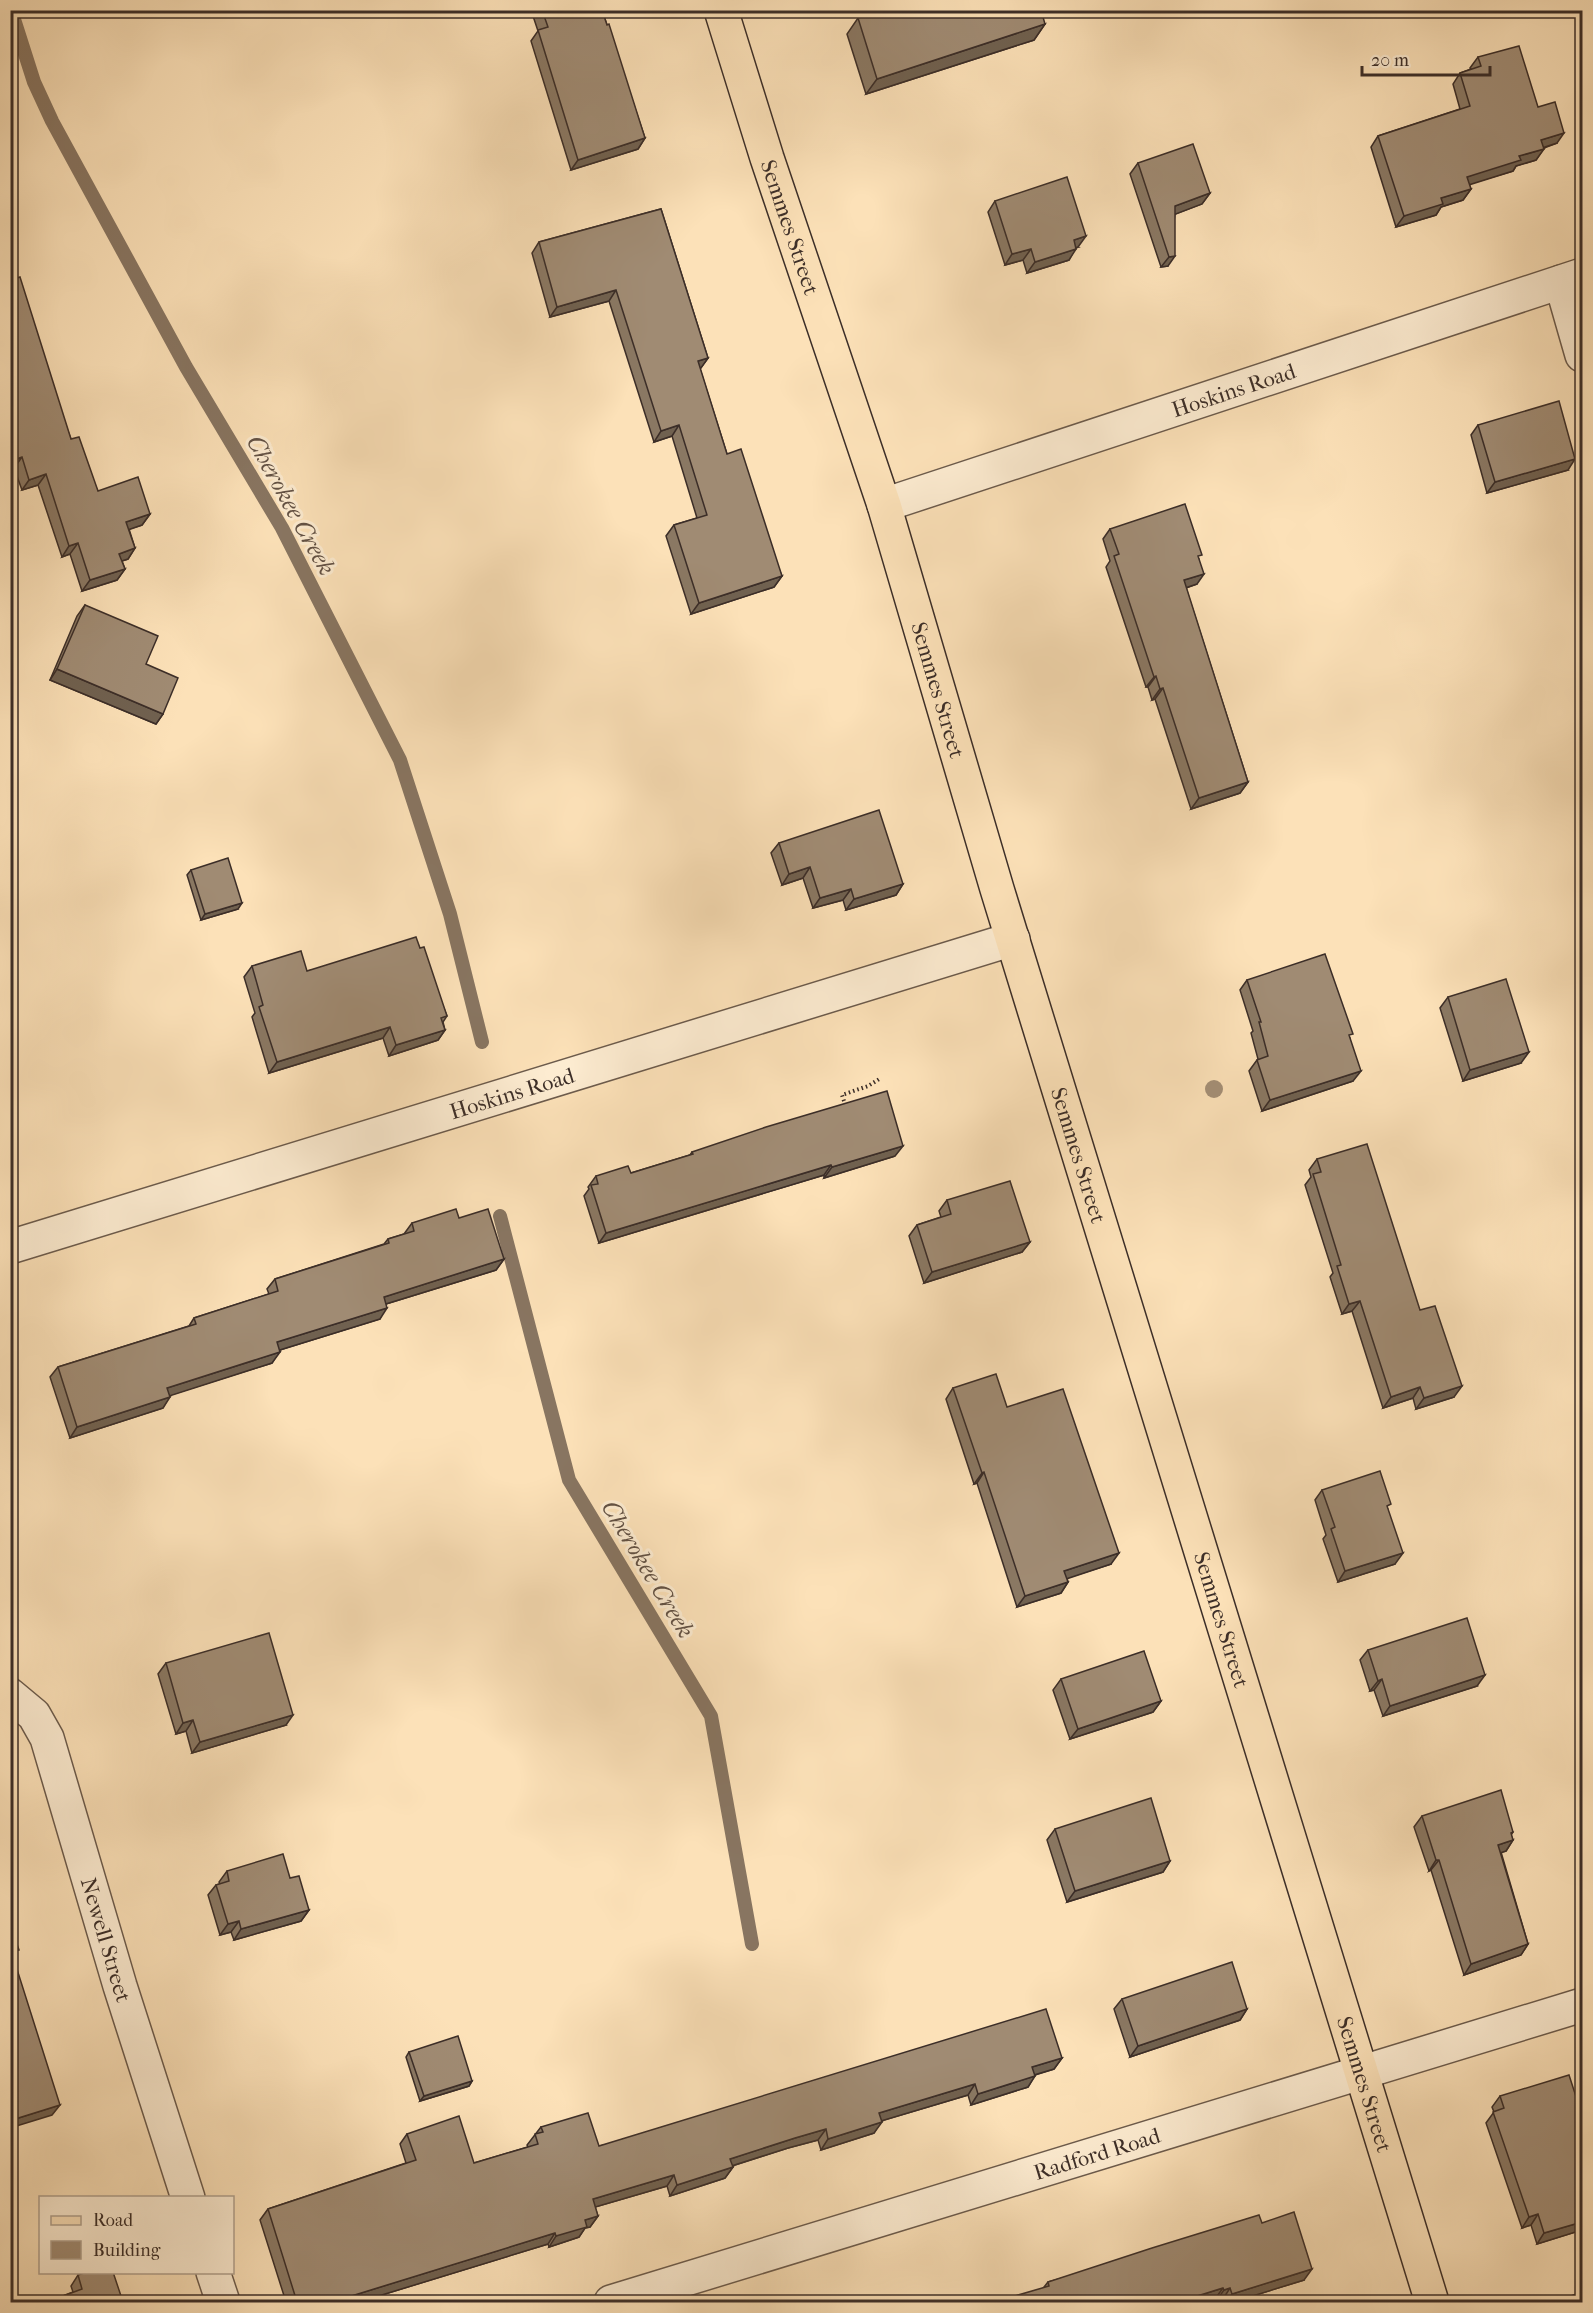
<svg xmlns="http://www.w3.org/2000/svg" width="1593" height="2313" viewBox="0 0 1593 2313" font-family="'IM FELL French Canon',serif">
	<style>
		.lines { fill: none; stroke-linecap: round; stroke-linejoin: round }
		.stream { stroke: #887561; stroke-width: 14 }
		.minor-casing { stroke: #6c5b4c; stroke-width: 36 }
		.major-casing { stroke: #3c2e28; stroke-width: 36 }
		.path { stroke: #3c2e28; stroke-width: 4; stroke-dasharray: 1.5 3; stroke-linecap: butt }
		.minor { stroke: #fdecd1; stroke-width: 33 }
		.major { stroke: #fce1b8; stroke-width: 33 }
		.tree { fill: #a48f76 }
		.wall { fill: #8a7863; stroke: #3c2e28; stroke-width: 1.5 }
		.shaded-wall { fill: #706150; stroke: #3c2e28; stroke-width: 1.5 }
		.building { fill: #a08b73; stroke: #3c2e28; stroke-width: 1.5 }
		.labels { text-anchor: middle; stroke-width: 6; stroke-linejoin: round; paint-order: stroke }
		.street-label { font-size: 22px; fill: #3c2e28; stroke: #fdecd1 }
		.water-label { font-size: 24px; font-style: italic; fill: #625144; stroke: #fdecd1 }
	</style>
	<rect width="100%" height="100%" fill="#fce1b8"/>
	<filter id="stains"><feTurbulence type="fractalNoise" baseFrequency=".00333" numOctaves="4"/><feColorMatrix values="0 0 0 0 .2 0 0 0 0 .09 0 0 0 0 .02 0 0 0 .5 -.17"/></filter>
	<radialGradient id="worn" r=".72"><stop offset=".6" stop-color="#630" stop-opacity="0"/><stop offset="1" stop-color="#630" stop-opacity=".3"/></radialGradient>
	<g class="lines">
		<g class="stream">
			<polyline points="11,10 34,82 52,121 186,367 282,528 400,760 450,914 482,1042"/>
			<polyline points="500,1216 569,1480 711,1716 752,1944"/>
		</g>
		<g class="minor-casing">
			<g id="minor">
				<polyline points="1561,282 1582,355"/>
				<path id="s1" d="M 884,505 L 1582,275"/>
				<path id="s2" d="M 10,1247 L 1013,939"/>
				<path id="s3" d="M 10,1695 L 34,1715 L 47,1738 L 120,1986 L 188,2198"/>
				<polyline points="213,2272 223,2302"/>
				<path id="s4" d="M 611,2302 L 1582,2005"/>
			</g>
		</g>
		<g class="major-casing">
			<g id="major">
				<path id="s5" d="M 721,10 L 767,158 L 884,505 L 997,889 L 1432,2302"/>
			</g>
		</g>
		<polyline class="path" points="844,1101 842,1095 868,1086 881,1078"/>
		<use href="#minor" class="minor"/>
		<use href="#major" class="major"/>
	</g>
	<circle class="tree" cx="1214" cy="1089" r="9"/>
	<g class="wall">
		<polygon points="531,10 602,10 645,138 638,149 571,170 531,41 538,31"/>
		<polygon points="858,18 1045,24 1034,40 866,94 847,34"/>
		<polygon points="1478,57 1538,107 1557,143 1544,148 1536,160 1516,166 1513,171 1469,184 1471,189 1463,200 1441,207 1436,215 1396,227 1371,147 1378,136 1460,109 1453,84 1460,73 1471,69 1470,68"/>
		<polygon points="1138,163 1210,193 1202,204 1175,214 1168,266 1161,267 1130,174"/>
		<polygon points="995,201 1078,247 1076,247 1069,260 1027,273 1023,260 1005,265 988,212"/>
		<polygon points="661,209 708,358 700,369 727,454 782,576 774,587 691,614 666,536 674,525 697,518 672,436 654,442 609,301 550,317 532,253 539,242"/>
		<polygon points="10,280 71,439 98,491 150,514 142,525 129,529 135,548 128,559 122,561 125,569 117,580 82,591 70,554 62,557 38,485 22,490 14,468 10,469"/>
		<polygon points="1478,425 1568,470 1487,493 1471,435"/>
		<polygon points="1110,529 1199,559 1197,584 1186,588 1248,782 1240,793 1191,809 1155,699 1152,700 1148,687 1146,687 1106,567 1110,561 1103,539"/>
		<polygon points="85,605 146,664 163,714 156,724 50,680 77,616"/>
		<polygon points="779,843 903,884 896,895 846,910 843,900 813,908 803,878 782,885 771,853"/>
		<polygon points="191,870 238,909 201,920 187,875"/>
		<polygon points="420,948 447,1016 443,1022 445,1030 438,1040 389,1056 383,1038 269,1073 252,1017 255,1013 244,977 252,966 307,971"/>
		<polygon points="1247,980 1350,1038 1353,1081 1262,1111 1249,1071 1257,1060 1258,1059 1251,1033 1253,1031 1240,990"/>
		<polygon points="1448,997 1521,1063 1463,1081 1440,1008"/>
		<polygon points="692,1152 895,1156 824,1178 824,1175 599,1243 584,1196 589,1189 588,1187 596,1176 631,1173 690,1155"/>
		<polygon points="1317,1159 1420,1310 1454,1397 1416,1409 1413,1398 1383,1408 1352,1311 1342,1314 1330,1277 1333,1273 1305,1185 1311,1177 1309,1170"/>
		<polygon points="947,1200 1030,1242 1022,1252 924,1283 909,1236 917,1225 941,1217 939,1211"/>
		<polygon points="459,1218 504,1259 496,1270 386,1304 380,1319 280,1350 272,1363 170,1395 163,1408 70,1438 50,1377 58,1367 189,1326 194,1318 269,1294 267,1289 275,1279 384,1244 388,1239 404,1234 412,1223"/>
		<polygon points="953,1388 1007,1407 1111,1564 1067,1578 1068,1582 1061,1593 1017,1607 977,1483 974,1484 946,1399"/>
		<polygon points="1322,1490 1388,1509 1395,1564 1338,1582 1323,1539 1326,1535 1315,1500"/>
		<polygon points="1368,1650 1477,1686 1383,1716 1374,1690 1370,1691 1360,1660"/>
		<polygon points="166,1663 286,1725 192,1753 186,1731 176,1734 158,1674"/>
		<polygon points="1061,1679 1161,1701 1153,1712 1070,1739 1053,1690"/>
		<polygon points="1422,1816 1513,1832 1511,1835 1513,1840 1506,1851 1501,1852 1528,1944 1521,1955 1464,1975 1431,1870 1429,1871 1414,1827"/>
		<polygon points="1055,1829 1170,1861 1163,1872 1067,1902 1047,1840"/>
		<polygon points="227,1871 290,1878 309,1910 301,1921 234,1940 231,1932 220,1935 208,1895 216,1885 220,1884 219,1882"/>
		<polygon points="1122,1999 1247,2009 1240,2020 1130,2057 1114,2009"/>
		<polygon points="409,2052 472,2081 469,2086 420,2101 406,2057"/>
		<polygon points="1062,2058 1054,2069 1035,2075 1028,2087 971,2105 968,2095 881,2121 874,2133 821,2150 818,2140 788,2148 732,2166 733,2167 725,2178 670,2196 667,2186 595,2207 598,2216 590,2227 585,2228 579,2237 549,2247 548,2244 359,2302 286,2302 260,2220 268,2209 406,2163 400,2144 407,2134 474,2163 528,2147 527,2145 541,2127 599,2146"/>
		<polygon points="1500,2096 1582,2115 1582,2122 1580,2126 1582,2230 1537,2244 1531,2225 1522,2228 1486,2123 1494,2112 1492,2107"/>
		<polygon points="1262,2223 1304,2280 1233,2302 1224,2302 1223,2299 1216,2301 1215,2299 1044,2287 1048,2282"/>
		<polygon points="78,2275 123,2302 58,2302 63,2296 73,2292 71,2286"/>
	</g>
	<g class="shaded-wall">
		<polygon points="1045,24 1034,40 866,94 877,79"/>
		<polygon points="1564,133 1557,143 1533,151 1541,140"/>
		<polygon points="645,138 638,149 571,170 578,160"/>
		<polygon points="1544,149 1536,160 1516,166 1513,171 1459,188 1467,177 1519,156"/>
		<polygon points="1471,189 1463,200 1441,207 1436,215 1396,227 1404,216 1441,198"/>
		<polygon points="1210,193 1202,204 1168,217 1175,206"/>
		<polygon points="1086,236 1078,247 1066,251 1074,240"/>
		<polygon points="1031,249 1023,260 1005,265 1012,254"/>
		<polygon points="1076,249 1069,260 1027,273 1035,262"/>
		<polygon points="1175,256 1168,266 1161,267 1169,257"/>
		<polygon points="616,290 609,301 550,317 557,307"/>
		<polygon points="708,358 701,368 690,372 698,361"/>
		<polygon points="679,425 672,436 654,442 661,431"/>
		<polygon points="22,457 14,468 10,469 10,465 14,460"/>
		<polygon points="1575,459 1568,470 1487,493 1495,482"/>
		<polygon points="46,474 38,485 22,490 29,480"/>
		<polygon points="150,514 142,525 119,533 126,522"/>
		<polygon points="78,543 70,554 62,557 69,546"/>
		<polygon points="135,548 128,559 112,564 119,554"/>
		<polygon points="125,569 117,580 82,591 90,580"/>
		<polygon points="1204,574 1197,584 1176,591 1184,580"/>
		<polygon points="782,576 774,587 691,614 699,603"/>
		<polygon points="57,669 163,714 156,724 50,680"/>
		<polygon points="1156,676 1148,687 1146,687 1154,677"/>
		<polygon points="1163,688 1155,699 1152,700 1160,689"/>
		<polygon points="1248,782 1240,793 1191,809 1199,798"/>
		<polygon points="810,867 803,878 782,885 789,874"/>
		<polygon points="903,884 896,895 846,910 854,899"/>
		<polygon points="851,889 843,900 813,908 820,898"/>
		<polygon points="242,903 238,909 201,920 205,914"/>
		<polygon points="390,1027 383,1038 269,1073 277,1062"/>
		<polygon points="445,1030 438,1040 389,1056 396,1045"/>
		<polygon points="1529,1052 1521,1063 1463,1081 1470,1070"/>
		<polygon points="1361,1071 1353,1081 1262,1111 1270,1100"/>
		<polygon points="903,1146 895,1156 824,1178 832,1167"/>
		<polygon points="831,1165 824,1175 599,1243 606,1233"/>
		<polygon points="1030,1242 1022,1252 924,1283 932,1272"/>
		<polygon points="504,1259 496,1270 376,1307 384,1297"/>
		<polygon points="1360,1301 1352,1311 1342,1314 1349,1304"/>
		<polygon points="387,1308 380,1319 270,1353 277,1342"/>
		<polygon points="280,1352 272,1363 160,1399 167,1388"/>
		<polygon points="1462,1386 1454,1397 1416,1409 1424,1398"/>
		<polygon points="1420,1387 1413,1398 1383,1408 1391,1397"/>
		<polygon points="170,1397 163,1408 70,1438 77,1427"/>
		<polygon points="984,1472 977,1483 974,1484 982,1473"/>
		<polygon points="1119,1553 1111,1564 1057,1582 1064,1571"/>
		<polygon points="1403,1553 1395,1564 1338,1582 1345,1571"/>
		<polygon points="1068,1582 1061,1593 1017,1607 1025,1596"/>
		<polygon points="1485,1675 1477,1686 1383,1716 1390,1706"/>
		<polygon points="1382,1679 1374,1690 1370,1691 1378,1681"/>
		<polygon points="1161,1701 1153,1712 1070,1739 1078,1729"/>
		<polygon points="293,1715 286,1725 192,1753 200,1742"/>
		<polygon points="193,1720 186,1731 176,1734 183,1723"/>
		<polygon points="1513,1840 1506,1851 1491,1856 1498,1845"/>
		<polygon points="1436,1860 1439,1860 1431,1870 1429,1871"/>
		<polygon points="1170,1861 1163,1872 1067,1902 1075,1891"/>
		<polygon points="309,1910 301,1921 234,1940 241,1929"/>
		<polygon points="239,1921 231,1932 220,1935 228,1924"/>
		<polygon points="1528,1944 1521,1955 1464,1975 1471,1964"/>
		<polygon points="1247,2009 1240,2020 1130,2057 1138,2046"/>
		<polygon points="1062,2058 1054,2069 1024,2078 1032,2067"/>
		<polygon points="1035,2076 1028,2087 971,2105 978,2094"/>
		<polygon points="472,2081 469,2086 420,2101 424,2096"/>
		<polygon points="975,2084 968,2095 871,2124 879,2113"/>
		<polygon points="60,2105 52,2115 10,2128 10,2121 12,2120"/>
		<polygon points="882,2122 874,2133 821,2150 828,2139"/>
		<polygon points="826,2129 818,2140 788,2148 722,2169 730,2159 795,2138"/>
		<polygon points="733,2167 725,2178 670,2196 677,2185"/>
		<polygon points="674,2175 667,2186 585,2210 593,2199"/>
		<polygon points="1538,2214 1531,2225 1522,2228 1529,2217"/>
		<polygon points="598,2216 590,2227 585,2228 579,2237 549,2247 556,2236 585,2220"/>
		<polygon points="1582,2222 1582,2230 1537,2244 1544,2233"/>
		<polygon points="555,2233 548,2244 359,2302 332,2302"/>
		<polygon points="1312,2269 1304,2280 1233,2302 1227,2302 1232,2294"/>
		<polygon points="1223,2288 1215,2299 1204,2302 1178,2302"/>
		<polygon points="1230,2288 1223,2299 1216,2301 1224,2290"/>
	</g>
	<g class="building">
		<polygon points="542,10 602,10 607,25 609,24 645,138 578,160 538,30 548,27"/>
		<polygon points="882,10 1041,10 1045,24 877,79 858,18"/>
		<polygon points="1519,46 1538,107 1555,102 1564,133 1541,140 1544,149 1519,156 1521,160 1467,177 1471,189 1441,198 1443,204 1404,216 1378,136 1470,106 1460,73 1481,66 1478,57"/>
		<polygon points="1193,144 1210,193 1175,206 1175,256 1169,257 1138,163"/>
		<polygon points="1067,177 1086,236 1074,240 1076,249 1035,262 1031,249 1012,254 995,201"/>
		<polygon points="661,209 708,358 698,361 727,454 741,449 782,576 699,603 674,525 707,515 679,425 661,431 616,290 557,307 539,242"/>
		<polygon points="20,277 71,439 79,437 98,491 138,477 150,514 126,522 135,548 119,554 125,569 90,580 78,543 69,546 46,474 29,480 22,457 14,460 10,451 10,280"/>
		<polygon points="1559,401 1575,459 1495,482 1478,425"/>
		<polygon points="1185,504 1202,555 1198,556 1204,574 1184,580 1248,782 1199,798 1163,688 1160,689 1156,676 1154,677 1114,556 1119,554 1110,529"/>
		<polygon points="85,605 158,636 146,664 178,678 163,714 57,669"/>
		<polygon points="879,810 903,884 854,899 851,889 820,898 810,867 789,874 779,843"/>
		<polygon points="228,858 242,903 205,914 191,870"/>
		<polygon points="416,937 420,948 424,947 447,1016 441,1018 445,1030 396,1045 390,1027 277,1062 259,1007 263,1005 252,966 301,951 307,971"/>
		<polygon points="1325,954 1353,1034 1349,1035 1361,1071 1270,1100 1257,1060 1268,1056 1259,1022 1261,1022 1247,980"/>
		<polygon points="1506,979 1529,1052 1470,1070 1448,997"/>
		<polygon points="887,1091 903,1146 832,1167 831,1165 606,1233 591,1185 598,1184 596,1176 628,1166 631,1173 693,1154 692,1152 766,1127"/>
		<polygon points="1367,1144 1420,1310 1435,1306 1462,1386 1424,1398 1420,1387 1391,1397 1360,1301 1349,1304 1337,1266 1341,1265 1313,1174 1321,1172 1317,1159"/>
		<polygon points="1010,1181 1030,1242 932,1272 917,1225 951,1214 947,1200"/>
		<polygon points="456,1209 459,1218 488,1209 504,1259 384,1297 387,1308 277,1342 280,1352 167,1388 170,1397 77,1427 58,1367 196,1324 194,1318 278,1291 275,1279 389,1243 388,1239 414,1231 412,1223"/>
		<polygon points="996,1374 1007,1407 1063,1389 1119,1553 1064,1571 1068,1582 1025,1596 984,1472 982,1473 953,1388"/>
		<polygon points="1380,1471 1391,1504 1387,1506 1403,1553 1345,1571 1331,1529 1335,1527 1322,1490"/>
		<polygon points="1467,1618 1485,1675 1390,1706 1382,1679 1378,1681 1368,1650"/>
		<polygon points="269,1633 293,1715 200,1742 193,1720 183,1723 166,1663"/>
		<polygon points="1144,1651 1161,1701 1078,1729 1061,1679"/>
		<polygon points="1501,1790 1513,1832 1511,1833 1513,1840 1498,1845 1528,1944 1471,1964 1439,1860 1436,1860 1422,1816"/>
		<polygon points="1151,1798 1170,1861 1075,1891 1055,1829"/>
		<polygon points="283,1854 290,1878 299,1876 309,1910 241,1929 239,1921 228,1924 216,1885 229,1881 227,1871"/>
		<polygon points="10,1925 19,1950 14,1951 17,1962 15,1963 60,2105 12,2120 10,2116"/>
		<polygon points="1232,1962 1247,2009 1138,2046 1122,1999"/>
		<polygon points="1046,2009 1062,2058 1032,2067 1035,2076 978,2094 975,2084 879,2113 882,2122 828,2139 826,2129 795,2138 730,2159 733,2167 677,2185 674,2175 593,2199 598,2216 585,2220 587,2227 556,2236 555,2233 332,2302 297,2302 268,2209 416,2160 407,2134 459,2116 474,2163 538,2144 535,2134 543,2132 541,2127 588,2113 599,2146"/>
		<polygon points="458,2036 472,2081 424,2096 409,2052"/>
		<polygon points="1569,2075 1582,2115 1582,2120 1579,2122 1582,2133 1582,2222 1544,2233 1538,2214 1529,2217 1493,2112 1504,2108 1500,2096"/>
		<polygon points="1294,2212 1312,2269 1232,2294 1230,2288 1224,2290 1223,2288 1178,2302 994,2302 1049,2286 1048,2282 1152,2248 1259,2215 1262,2223"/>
		<polygon points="87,2272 113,2272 123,2302 65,2302 63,2296 82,2289 78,2275"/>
		<polygon points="1582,2292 1582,2302 1566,2302 1565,2298"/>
		<polygon points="979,2298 980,2302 963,2302"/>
	</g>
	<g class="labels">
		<g class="street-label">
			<text dy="8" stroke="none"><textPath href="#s5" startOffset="228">Semmes Street</textPath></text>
			<text dy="8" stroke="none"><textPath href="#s1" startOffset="368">Hoskins Road</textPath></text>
			<text dy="8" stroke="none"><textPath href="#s5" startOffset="714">Semmes Street</textPath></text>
			<text dy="8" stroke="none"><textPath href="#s2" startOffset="525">Hoskins Road</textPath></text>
			<text dy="8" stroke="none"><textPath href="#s5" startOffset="1200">Semmes Street</textPath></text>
			<text dy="8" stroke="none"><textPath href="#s5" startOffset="1686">Semmes Street</textPath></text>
			<text dy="8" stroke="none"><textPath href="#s3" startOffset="268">Newell Street</textPath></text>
			<text dy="8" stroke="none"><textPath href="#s5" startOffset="2172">Semmes Street</textPath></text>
			<text dy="8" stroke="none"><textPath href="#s4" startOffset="508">Radford Road</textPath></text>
		</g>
		<g class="water-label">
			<text transform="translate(291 505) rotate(61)" y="8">Cherokee Creek</text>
			<text transform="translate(648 1569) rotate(59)" y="8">Cherokee Creek</text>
		</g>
	</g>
	<rect width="1593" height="2313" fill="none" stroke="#fce1b8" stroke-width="36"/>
	<rect x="12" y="12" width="1569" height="2289" fill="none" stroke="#3c2e28" stroke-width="3"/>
	<rect x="18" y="18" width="1557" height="2277" fill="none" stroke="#3c2e28" stroke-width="1.5"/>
	<rect x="39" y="2196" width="195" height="78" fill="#fdecd1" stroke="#b0a08d" stroke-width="1.5"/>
	<rect x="51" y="2216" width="30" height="9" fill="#fce1b8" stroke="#b0a08d" stroke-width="1.5"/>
	<text x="93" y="2226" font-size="18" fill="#3c2e28">Road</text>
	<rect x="51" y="2241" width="30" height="18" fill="#a08b73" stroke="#b0a08d" stroke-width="1.5"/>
	<text x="93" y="2256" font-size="18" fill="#3c2e28">Building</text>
	<path d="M1362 66v9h128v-9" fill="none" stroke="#3c2e28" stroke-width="3"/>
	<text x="1371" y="66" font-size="18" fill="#3c2e28" stroke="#fdecd1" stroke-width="4.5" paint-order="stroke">20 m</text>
	<rect width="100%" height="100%" filter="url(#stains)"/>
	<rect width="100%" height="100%" fill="url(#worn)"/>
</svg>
